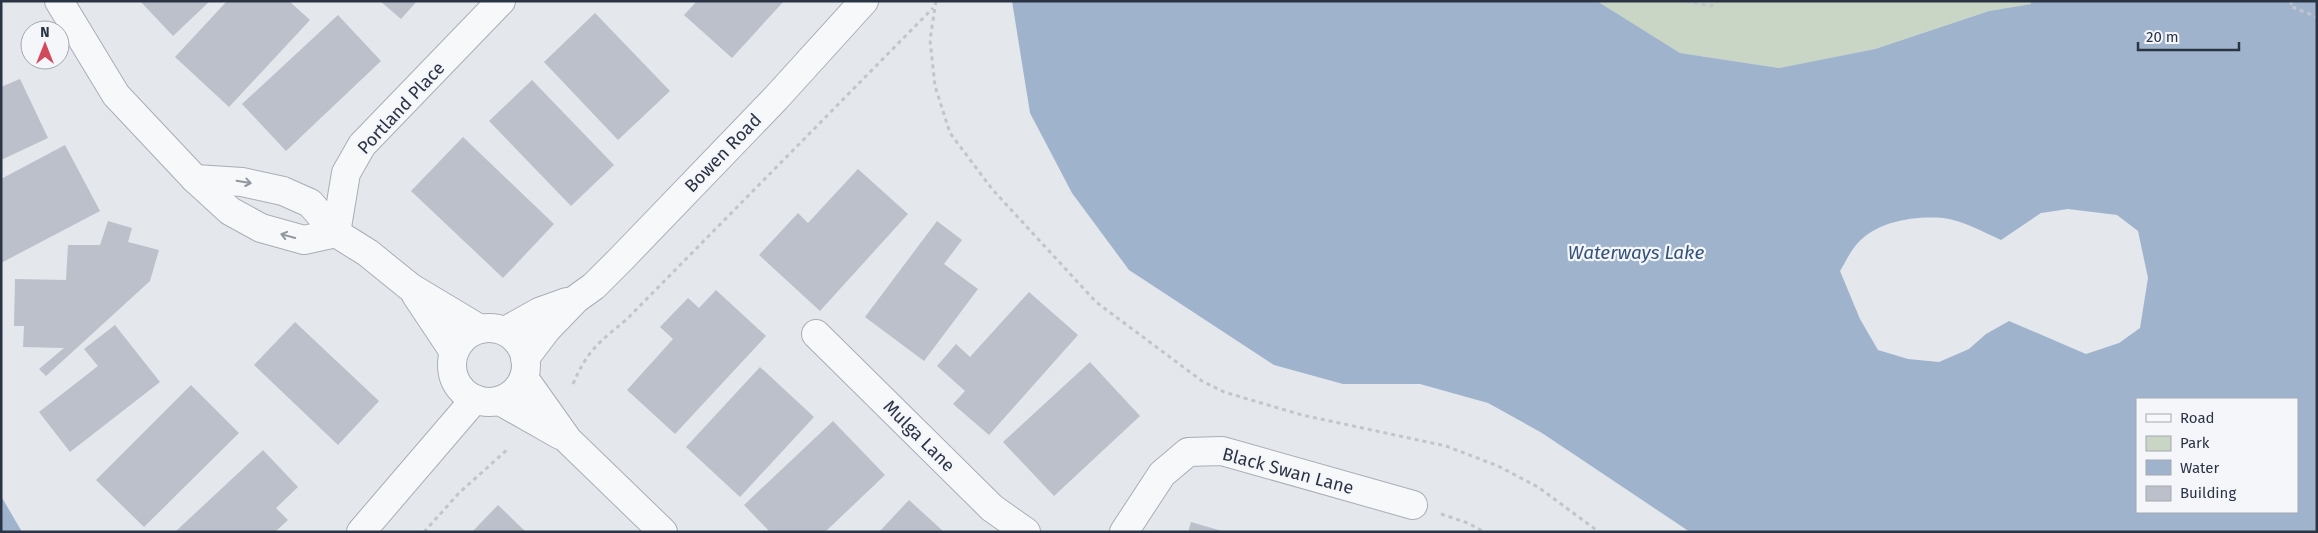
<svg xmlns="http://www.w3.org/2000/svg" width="2318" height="533" viewBox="0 0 2318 533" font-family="'Fira Sans',sans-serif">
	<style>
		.green { fill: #c9d6c5 }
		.water { fill: #9fb4cc; fill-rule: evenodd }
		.building { fill: #bbc0ca }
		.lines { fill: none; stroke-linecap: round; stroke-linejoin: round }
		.minor-casing { stroke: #a9aeb7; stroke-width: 30 }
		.path { stroke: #c2c5cb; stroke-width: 3; stroke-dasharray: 4 4; stroke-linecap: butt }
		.minor { stroke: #f7f8fa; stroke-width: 28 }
		.oneway { stroke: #9196a0 }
		.labels { text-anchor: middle; stroke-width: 4.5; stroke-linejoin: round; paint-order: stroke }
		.street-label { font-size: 18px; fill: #2b3445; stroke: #f4f6f9 }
		.water-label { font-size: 19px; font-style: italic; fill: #34527a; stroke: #f4f6f9 }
	</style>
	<rect width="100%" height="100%" fill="#e4e7ec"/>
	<polygon class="green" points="1597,1 2031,1 2031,4 1989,11 1875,49 1779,68 1680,53"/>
	<g class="water">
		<path d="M 1012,1 L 1597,1 L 1680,53 L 1779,68 L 1875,49 L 1989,11 L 2031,4 L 2031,1 L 2317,1 L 2317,532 L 1690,532 L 1542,433 L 1488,403 L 1420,384 L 1343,384 L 1274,365 L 1129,270 L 1072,193 L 1030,113 ZM 2068,209 L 2117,215 L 2138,231 L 2148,278 L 2140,328 L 2119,343 L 2086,354 L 2009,321 L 1986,334 L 1969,349 L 1939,362 L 1908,359 L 1878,350 L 1860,319 L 1840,271 C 1845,263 1850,252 1856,245 C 1877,221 1913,216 1943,218 C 1962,220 1983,232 2001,240 L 2041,213 ZM 2137,399 L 2297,399 L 2297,512 L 2137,512 Z"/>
		<polygon points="1,496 22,532 1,532"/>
	</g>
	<g class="building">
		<polygon points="140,1 210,1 173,36"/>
		<polygon points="227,1 289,1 310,20 229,107 175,57"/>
		<polygon points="380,1 417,1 401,19"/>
		<polygon points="697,1 784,1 732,58 684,15"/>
		<polygon points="595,13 670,91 618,140 544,62"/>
		<polygon points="338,15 381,61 286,151 242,104"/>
		<polygon points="20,79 48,138 1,160 1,87"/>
		<polygon points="532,80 614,165 571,206 489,121"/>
		<polygon points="463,137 554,224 503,278 411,191"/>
		<polygon points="65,145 100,211 1,263 1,179"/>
		<polygon points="858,169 908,214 820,311 759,255 798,213 808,223"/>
		<polygon points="108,221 132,228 128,242 159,250 150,281 46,376 39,369 64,348 23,347 24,326 14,326 15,279 66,280 68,245 100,245"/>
		<polygon points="937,221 962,240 944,264 978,289 924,361 865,317"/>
		<polygon points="716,290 766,336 675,434 627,390 673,339 660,327 688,298 699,308"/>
		<polygon points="1029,292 1078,335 989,435 953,404 965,391 937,366 956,344 970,357"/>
		<polygon points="295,322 379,401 338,445 254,365"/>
		<polygon points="115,325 160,382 70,452 39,412 98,366 84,349"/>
		<polygon points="1090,362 1140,416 1054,496 1003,442"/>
		<polygon points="760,367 814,417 740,497 686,447"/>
		<polygon points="191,385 239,433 144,527 96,480"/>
		<polygon points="833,421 885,475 825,532 770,532 744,505"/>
		<polygon points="263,450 298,487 276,508 288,520 275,532 175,532"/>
		<polygon points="909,500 944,532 879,532"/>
		<polygon points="498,505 526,532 472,532"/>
		<polygon points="1191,522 1222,531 1222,532 1188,532"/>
	</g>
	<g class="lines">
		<g class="minor-casing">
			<g id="minor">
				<polyline points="59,1 116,95 195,179 230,211 261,228 304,240 336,233"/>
				<polyline points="195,179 242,182 283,191 310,203 336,233 368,253 410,287 480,329"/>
				<polyline points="336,233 346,173 362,145 501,1"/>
				<polyline points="416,295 454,352"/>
				<circle cx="489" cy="365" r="37"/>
				<polyline points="505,331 539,312 567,302"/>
				<polyline points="816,334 992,508 1026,532"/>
				<polyline points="525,358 547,329 576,299 594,286 622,258 776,98 864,1"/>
				<polyline points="524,378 568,440 663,532"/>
				<polyline points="500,401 560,435"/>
				<polyline points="361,532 475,399"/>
				<polyline points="1124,532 1162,474 1188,452 1222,451 1413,505"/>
			</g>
		</g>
		<g class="path">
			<polyline points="936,1 930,40 935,86 950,133 992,189 1096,302 1202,381 1224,392 1302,415 1446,446 1498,466 1538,487 1599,532"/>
			<polyline points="1686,1 1711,6 1717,1"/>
			<polyline points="2292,1 2290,6 2317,17"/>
			<path d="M 573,384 C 587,351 599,342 626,320 L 933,8"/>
			<polyline points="1441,514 1468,523 1484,532"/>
			<polyline points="424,532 459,493 509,448"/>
		</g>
		<use href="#minor" class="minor"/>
	</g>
	<defs><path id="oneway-shaft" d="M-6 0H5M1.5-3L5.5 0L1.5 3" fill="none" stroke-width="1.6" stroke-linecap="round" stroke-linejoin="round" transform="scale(1.25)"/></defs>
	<g class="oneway">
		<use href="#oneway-shaft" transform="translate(244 182) rotate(9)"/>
		<use href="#oneway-shaft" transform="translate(288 236) rotate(-165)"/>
	</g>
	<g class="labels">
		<g class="street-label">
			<text transform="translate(401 108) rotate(-47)" y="6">Portland Place</text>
			<text transform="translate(723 153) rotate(-46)" y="6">Bowen Road</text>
			<text transform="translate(919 436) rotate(45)" y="6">Mulga Lane</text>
			<text transform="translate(1288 471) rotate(15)" y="6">Black Swan Lane</text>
		</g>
		<g class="water-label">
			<text x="1636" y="259">Waterways Lake</text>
		</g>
	</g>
	<rect width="2318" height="533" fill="none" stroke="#2b3445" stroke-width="5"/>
	<rect x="2136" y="398" width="162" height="115" fill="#f4f6f9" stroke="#a4a8b1"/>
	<rect x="2146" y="414" width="25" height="8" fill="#f7f8fa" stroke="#a4a8b1"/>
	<text x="2180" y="423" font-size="15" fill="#2b3445">Road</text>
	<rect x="2146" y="436" width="25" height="15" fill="#c9d6c5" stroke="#a4a8b1"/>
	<text x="2180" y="448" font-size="15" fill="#2b3445">Park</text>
	<rect x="2146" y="460" width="25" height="15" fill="#9fb4cc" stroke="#a4a8b1"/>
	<text x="2180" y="473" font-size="15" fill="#2b3445">Water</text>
	<rect x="2146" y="486" width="25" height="15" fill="#bbc0ca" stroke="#a4a8b1"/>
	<text x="2180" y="498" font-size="15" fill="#2b3445">Building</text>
	<g transform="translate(45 45)"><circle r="24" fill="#f4f6f9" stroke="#a4a8b1"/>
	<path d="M0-4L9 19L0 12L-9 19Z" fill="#d1495b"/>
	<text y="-8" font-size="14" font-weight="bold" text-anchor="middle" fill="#2b3445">N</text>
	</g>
	<path d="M2138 42v8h101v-8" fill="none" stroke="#2b3445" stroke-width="2.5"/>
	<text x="2146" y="42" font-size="15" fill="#2b3445" stroke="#f4f6f9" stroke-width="4" paint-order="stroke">20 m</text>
</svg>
